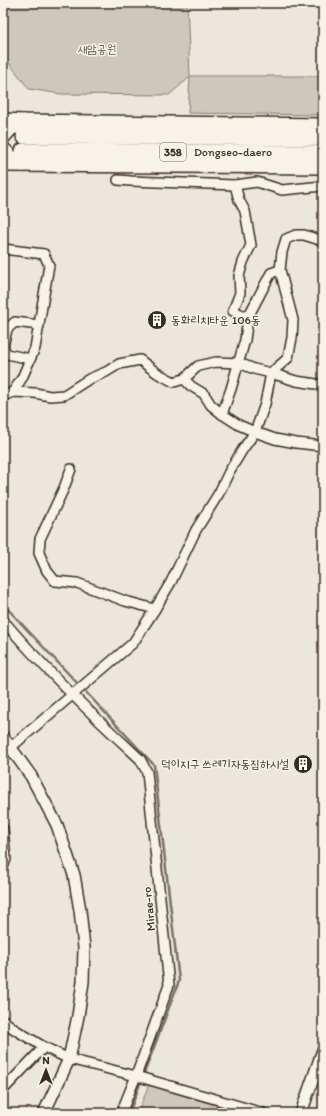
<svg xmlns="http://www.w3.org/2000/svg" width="326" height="1116" viewBox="0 0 326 1116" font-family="Itim,'Poor Story',sans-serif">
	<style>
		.green { fill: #cec8bc; stroke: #84796d }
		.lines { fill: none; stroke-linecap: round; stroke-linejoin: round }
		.stream { stroke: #7c7064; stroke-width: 2.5 }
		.minor-casing { stroke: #3b2a1e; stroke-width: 12 }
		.tertiary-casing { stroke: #3b2a1e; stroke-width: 14 }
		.trunk-casing { stroke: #3b2a1e; stroke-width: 18 }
		.minor { stroke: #f7f3e8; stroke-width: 9 }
		.tertiary { stroke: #f7f3e8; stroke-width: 11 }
		.trunk { stroke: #f7f3e8; stroke-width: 15 }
		.labels { text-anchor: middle; stroke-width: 3; stroke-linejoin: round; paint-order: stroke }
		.shield { fill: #f7f3e8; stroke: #73665b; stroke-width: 1 }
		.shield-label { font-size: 11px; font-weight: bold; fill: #3b2a1e }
		.park-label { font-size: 12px; fill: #605246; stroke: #f7f3e8 }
		.street-label { font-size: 12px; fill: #3b2a1e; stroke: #f7f3e8 }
		.poi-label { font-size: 12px; fill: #3b2a1e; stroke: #f7f3e8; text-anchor: start }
	</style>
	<rect width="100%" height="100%" fill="#ece7dc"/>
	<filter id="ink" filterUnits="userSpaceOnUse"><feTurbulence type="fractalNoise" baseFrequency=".025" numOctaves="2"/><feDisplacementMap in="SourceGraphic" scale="8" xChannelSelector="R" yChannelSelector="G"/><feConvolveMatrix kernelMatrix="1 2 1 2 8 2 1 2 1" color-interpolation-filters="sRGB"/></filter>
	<g filter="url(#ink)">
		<g class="green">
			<polygon points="3,3 187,3 190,76 323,76 323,115 188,113 190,77 169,95 61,94 29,89 3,55"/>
			<polygon points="149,1084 249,1113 138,1113"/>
		</g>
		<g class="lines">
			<g class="stream">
				<polyline points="3,604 79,685"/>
				<polyline points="83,689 154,765 179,981 143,1076"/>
				<polyline points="129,1113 141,1081"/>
			</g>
			<g class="minor-casing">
				<g id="minor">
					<polyline points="118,180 131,181 235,185 257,182 282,190 323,186"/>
					<polyline points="235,185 239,200 245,211 251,245 243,262 239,276 240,293 233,311 248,317"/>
					<polyline points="3,249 44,254 49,265 35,348 22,378 13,392"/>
					<polyline points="30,359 7,354 3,347 7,329 15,322 39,325"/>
					<polyline points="184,379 191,386 204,394 211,405 222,414 239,425 255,432 275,439 296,443 323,446"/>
					<polyline points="3,396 13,392 35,393 50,396 64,395 89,379 106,372 119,364 140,360 157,373 174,382 184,379 198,366 216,362 239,363 254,369 271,373 296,381 323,385"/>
					<polyline points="222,414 231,389 245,340 248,317 271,273 280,270"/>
					<polyline points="71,469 64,488 40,539 39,553 47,571 55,581 77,583 125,601 155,609"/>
					<path d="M 3,620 C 45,670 92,715 140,759 L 147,772 L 169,985 L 136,1076 L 121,1113"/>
					<polyline points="3,752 10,748 133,643 155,609 171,582 196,530 219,493 229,472 243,449 255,432 265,404 271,373 288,358 292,338 293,320 280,270 282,252 286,239 296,235 304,235 323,241"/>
					<polyline points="3,829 6,859 3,867"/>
					<polyline points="3,1020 14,1029 44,1047 69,1059 136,1076 263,1113"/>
					<polyline points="3,1090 44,1047"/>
				</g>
			</g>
			<g class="tertiary-casing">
				<g id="tertiary">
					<polyline points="3,737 31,776 57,825 74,875 80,910 84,948 83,982 78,1016 69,1059 44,1113"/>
					<polyline points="301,1113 323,1050"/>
				</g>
			</g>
			<g class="trunk-casing">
				<g id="trunk">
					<polyline points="3,121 24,122 323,126"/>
					<polyline points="3,136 10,128 24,122"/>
					<polyline points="24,136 323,138"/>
					<polyline points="3,150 11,158 23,164"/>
					<polyline points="23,151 323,153"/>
					<polyline points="3,164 323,166"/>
				</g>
			</g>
			<use href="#minor" class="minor"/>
			<use href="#tertiary" class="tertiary"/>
			<use href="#trunk" class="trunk"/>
		</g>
	</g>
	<defs>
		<g id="building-disc" transform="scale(1)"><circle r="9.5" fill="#3b2a1e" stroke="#f7f3e8"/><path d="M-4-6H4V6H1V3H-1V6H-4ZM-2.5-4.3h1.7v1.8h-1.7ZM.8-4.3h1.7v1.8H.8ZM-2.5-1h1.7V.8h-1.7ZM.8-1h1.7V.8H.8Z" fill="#fff"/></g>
	</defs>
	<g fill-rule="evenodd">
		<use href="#building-disc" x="157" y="320"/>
		<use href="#building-disc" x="303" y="764"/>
	</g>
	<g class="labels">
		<rect class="shield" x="160" y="143" width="26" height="18" rx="3"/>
		<g class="shield-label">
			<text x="173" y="156">358</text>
		</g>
		<g class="park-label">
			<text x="97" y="53">새암공원</text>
		</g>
		<g class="street-label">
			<text x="233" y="156">Dongseo-daero</text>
			<text transform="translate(149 909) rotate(-96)" y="4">Mirae-ro</text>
		</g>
		<g class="poi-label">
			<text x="171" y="324">동화리치타운 106동</text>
			<text x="289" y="768" text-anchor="end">덕이지구 쓰레기자동집하시설</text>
		</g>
	</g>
	<rect width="326" height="1116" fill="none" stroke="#f7f3e8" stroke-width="16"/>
	<rect x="8" y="8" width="310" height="1100" fill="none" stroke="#3b2a1e" stroke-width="1.5" filter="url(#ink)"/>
	<g transform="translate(46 1070)" stroke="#f7f3e8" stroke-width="3" paint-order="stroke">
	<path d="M0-3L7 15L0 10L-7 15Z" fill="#3b2a1e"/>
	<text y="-6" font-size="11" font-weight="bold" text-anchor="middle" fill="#3b2a1e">N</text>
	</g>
</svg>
